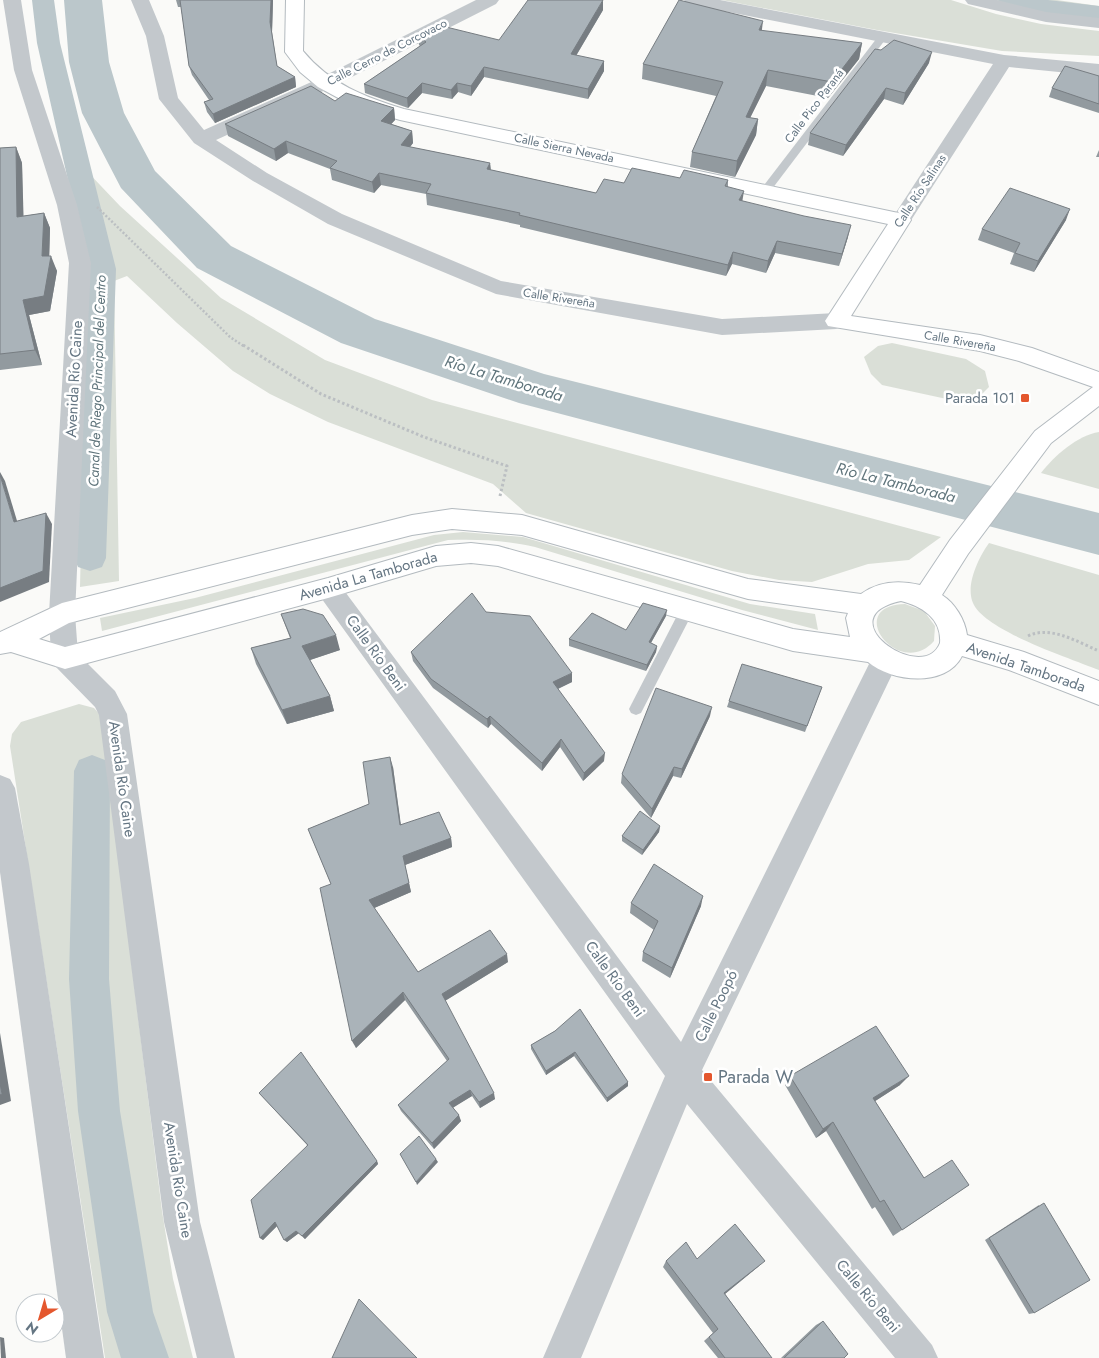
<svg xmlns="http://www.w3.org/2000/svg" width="1099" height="1358" viewBox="0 0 1099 1358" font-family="Jost,sans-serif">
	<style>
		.green { fill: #dadfd7 }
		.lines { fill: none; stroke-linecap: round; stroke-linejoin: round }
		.canal { fill: #bbc7cb; fill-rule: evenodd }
		.river { fill: #bbc7cb; fill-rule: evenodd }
		.secondary-casing { stroke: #b3babf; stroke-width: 2 }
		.path-far1 { stroke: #bbbfc2; stroke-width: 2.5; stroke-dasharray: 2 2; stroke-linecap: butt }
		.path { stroke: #bbbfc2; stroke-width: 3; stroke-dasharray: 2.5 2.5; stroke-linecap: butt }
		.lane { fill: #c3c8cc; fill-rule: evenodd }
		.street { fill: #c3c8cc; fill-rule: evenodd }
		.secondary { fill: #fff; fill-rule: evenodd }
		.wall { fill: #929a9f }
		.shaded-wall { fill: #777d82 }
		.building { fill: #aab3b9; stroke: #777d82 }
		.poi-dot { fill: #e4572e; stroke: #fff; stroke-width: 2 }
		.labels { text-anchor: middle; stroke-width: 5; stroke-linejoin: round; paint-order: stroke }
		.far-street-label { font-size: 12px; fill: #657683; stroke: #fff }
		.far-water-label { font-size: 14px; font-style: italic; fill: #60757c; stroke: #fff }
		.street-label { font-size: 15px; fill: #657683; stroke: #fff }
		.poi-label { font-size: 15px; fill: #657683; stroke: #fff; text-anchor: end }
		.water-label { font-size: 16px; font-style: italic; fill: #60757c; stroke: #fff }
		.near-poi-label { font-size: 18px; fill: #657683; stroke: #fff; text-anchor: start }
	</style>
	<rect width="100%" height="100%" fill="#fafaf8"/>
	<g class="green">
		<polygon points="722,0 951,0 996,14 1041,24 1099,31 1099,56 1002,51 877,30"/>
		<polygon points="986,0 1057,0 1099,6 1099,19 1048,15"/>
		<polygon points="62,78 82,166 120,206 221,298 325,360 432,400 941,537 909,560 868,564 812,582 779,580 732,571 526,513 493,484 328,422 270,394 233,371 177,323 127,276 114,281 119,581 80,587 88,249 49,80"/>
		<polygon points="892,343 966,359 985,371 989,387 978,398 956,401 882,385 871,374 864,357 878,346"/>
		<path d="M 1099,432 L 1099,489 L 1041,473 C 1054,456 1078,435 1099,432 Z"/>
		<path d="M 463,532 L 523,537 L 750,604 L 815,614 L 818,630 L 742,610 L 535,547 C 505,540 478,539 448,540 L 102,631 L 100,618 L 195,598 L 434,535 Z"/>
		<path d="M 989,543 L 1099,575 L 1099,670 C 1070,658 985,631 973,603 C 965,585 979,557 989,543 Z"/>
		<path d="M 905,604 L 924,611 L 935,626 L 934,641 C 899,681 842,606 905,604 Z"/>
		<polygon points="79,704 94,708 101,716 162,1211 173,1279 193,1358 105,1358 10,746 12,734 21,722"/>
	</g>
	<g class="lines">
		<g class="canal">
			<polygon points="32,0 54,0 60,43 116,269 106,558 102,567 90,571 78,567 74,558 88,269 37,43"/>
			<polygon points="998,0 1048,0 1099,6 1099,20 1025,11 1001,5"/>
			<polygon points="92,755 105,760 110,771 109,979 120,1111 153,1312 169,1358 121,1358 107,1312 78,1111 69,979 74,771 79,760"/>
		</g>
		<polygon class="river" points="64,0 102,0 109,62 124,113 155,171 231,246 375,319 544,374 1099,513 1099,555 519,403 341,343 197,268 121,188 82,113 69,62"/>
		<g class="secondary-casing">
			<path id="secondary" d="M 286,0 L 304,0 L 303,51 C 330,84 365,97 404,109 L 908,215 L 911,220 L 851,316 L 980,335 L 1032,348 L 1099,372 L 1099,406 L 1051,443 L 968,554 L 942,595 C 955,603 965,620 967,635 L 1024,652 L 1099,681 L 1099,705 L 1009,670 L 962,656 C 946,688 891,682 868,662 L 793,651 L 498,566 L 471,563 L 436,566 L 328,598 L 65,669 L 11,652 L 0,654 L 0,632 L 62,603 L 412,515 L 452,509 L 522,515 L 748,579 L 861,594 C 879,581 899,580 920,585 L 950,540 L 1035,431 L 1093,387 L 1019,361 L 980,351 L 828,326 L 825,321 L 888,224 L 400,120 L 353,106 L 318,87 L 300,72 L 285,52 ZM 452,529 L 522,535 L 748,599 L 848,613 L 846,618 L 850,637 L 793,629 L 498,546 L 471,543 L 436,546 L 328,578 L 65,647 L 39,639 L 69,623 L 412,535 ZM 901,601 C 922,606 942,619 940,643 C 923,686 825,617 901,601 Z"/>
		</g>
		<polyline class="path-far1" points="97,207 230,337 245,347"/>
		<g class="path">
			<polyline points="243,345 321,394 424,437 507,466 500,496"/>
			<path d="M 1028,636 C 1050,625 1078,642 1099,651"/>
		</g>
		<g class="lane">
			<polygon points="880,34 888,36 769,193 761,193 761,189"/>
			<polygon points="687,605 692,606 694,610 641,713 636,715 631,713 629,709 631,705 682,606"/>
		</g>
		<g class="street">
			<polygon points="3,0 21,0 32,70 77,205 91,263 75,614 78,654 115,691 127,714 200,1222 235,1358 197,1358 164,1222 99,715 95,707 55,666 51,658 49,614 69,263 57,205 14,70"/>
			<polygon points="131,0 149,0 164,36 178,98 204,130 318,79 476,0 499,0 496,4 332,87 216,140 267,173 342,214 501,281 722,319 836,313 844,316 847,321 844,326 836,329 722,335 496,294 328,224 253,181 194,143 159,99 146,36"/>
			<polygon points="684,0 720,0 1004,55 1099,64 1099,76 1009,67 908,225 901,227 894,225 891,220 993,64 693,5 687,4"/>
			<polygon points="965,0 997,0 1046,12 1099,18 1099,28 1046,22 968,4"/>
			<polygon points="328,578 337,581 681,1042 875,652 885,649 895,652 899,660 702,1070 932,1345 938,1358 895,1358 687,1104 581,1358 543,1358 665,1076 319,595 315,588 319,581"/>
			<polygon points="0,775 10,779 15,788 29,864 104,1358 66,1358 0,872"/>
		</g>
		<use href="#secondary" class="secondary"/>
	</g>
	<g class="wall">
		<polygon points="176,0 273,0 272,32 277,66 295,77 296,87 215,123 207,112 204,102 209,100 192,75 189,66 181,7 178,7"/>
		<polygon points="603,10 576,56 604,61 604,71 588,99 484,77 471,96 458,92 452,99 422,93 408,108 365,93 364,84 420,46 419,45 418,35 499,40"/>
		<polygon points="762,31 862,43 859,59 828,98 766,86 750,118 758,119 756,135 735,177 690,167 692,152 716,96 642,79 643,64"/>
		<polygon points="929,63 903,105 884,99 843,156 808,145 810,133"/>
		<polygon points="1099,76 1099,113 1049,97 1052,88"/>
		<polygon points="335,101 394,108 395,120 391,124 412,131 413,143 410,147 490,163 491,170 596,193 624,183 680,178 728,180 728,187 742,201 848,237 839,266 775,253 766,273 732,264 726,276 520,227 520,225 427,205 426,194 381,185 374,193 332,180 330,169 288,153 276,161 228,136 225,124"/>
		<polygon points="16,147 22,163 23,216 44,213 50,228 49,256 57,271 50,311 29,315 42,365 0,370 0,148"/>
		<polygon points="1099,150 1099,157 1096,157"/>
		<polygon points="1066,220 1034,272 1010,264 1014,253 978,240 982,229"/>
		<polygon points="486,612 572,682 558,689 604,761 583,781 560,747 542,771 491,724 488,728 433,688 413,661 411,652"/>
		<polygon points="281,614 340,650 310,660 330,696 334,711 287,724 256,664 251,648 290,638"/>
		<polygon points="666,616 651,643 657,646 656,652 646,671 569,646 569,639 626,630"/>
		<polygon points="822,687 805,732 727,707 729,701"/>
		<polygon points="710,716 681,778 673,776 651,818 621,783 622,774"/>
		<polygon points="393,767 401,825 451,838 452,847 405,865 411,892 374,908 418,972 508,962 445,1001 495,1099 480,1108 472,1096 453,1107 461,1121 434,1149 401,1111 398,1105 447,1061 405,1000 356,1048 331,884 308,829 369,804"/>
		<polygon points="660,826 659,832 642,855 622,841 622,836"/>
		<polygon points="631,903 701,906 670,978 642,961 643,952 654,930 630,913"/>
		<polygon points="555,1031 628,1082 628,1086 607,1102 574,1056 546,1075 531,1049 531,1045"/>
		<polygon points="790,1076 900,1085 875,1101 924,1178 969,1185 893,1236 875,1207 872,1209 826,1131 816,1138 785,1085"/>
		<polygon points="259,1093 377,1161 378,1164 305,1239 299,1233 287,1242 277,1226 263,1240 260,1238 307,1145"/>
		<polygon points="1039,1205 1034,1313 1029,1314 985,1240"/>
		<polygon points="697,1259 759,1266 725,1294 772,1358 718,1358 704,1341 713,1333 663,1267 666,1261"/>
		<polygon points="823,1321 844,1358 781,1358 816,1325"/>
	</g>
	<g class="shaded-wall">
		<polygon points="271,0 273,0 272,32 270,22"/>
		<polygon points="603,0 603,10 571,64 571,54"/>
		<polygon points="763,21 761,37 759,30"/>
		<polygon points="862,43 859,59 828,98 832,82"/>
		<polygon points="932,52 929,63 903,105 905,93"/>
		<polygon points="604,61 604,71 588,99 588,89"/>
		<polygon points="484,67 484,77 471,96 471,86"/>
		<polygon points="768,70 766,86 743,132 746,117"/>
		<polygon points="295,77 296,87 215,123 213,114"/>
		<polygon points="422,83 422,93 408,108 407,98"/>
		<polygon points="457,83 458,92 452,99 451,90"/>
		<polygon points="886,88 884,99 843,156 846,145"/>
		<polygon points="394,108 395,120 383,133 381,121"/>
		<polygon points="758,119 756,135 735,177 737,161"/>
		<polygon points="412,131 413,143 402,157 401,145"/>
		<polygon points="286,141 288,153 276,161 274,149"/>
		<polygon points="16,147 22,163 24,232 17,217"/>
		<polygon points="490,163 491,175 487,169"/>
		<polygon points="379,173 381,185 374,193 372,182"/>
		<polygon points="744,191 742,203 739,200"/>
		<polygon points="1070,209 1066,220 1034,272 1038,261"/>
		<polygon points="44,213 50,228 49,268 51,256 57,271 50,311 29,315 42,365 35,350 23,300 42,256"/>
		<polygon points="851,225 848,237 839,266 842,254"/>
		<polygon points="777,241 775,253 766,273 768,261"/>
		<polygon points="733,252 732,264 726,276 728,265"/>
		<polygon points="0,472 5,481 21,534 14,522 0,475"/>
		<polygon points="46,513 52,524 49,582 0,602 0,588"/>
		<polygon points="667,610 666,616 648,648 649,642"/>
		<polygon points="336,635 340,650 307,661 302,646"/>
		<polygon points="657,646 656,652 646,671 647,665"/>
		<polygon points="572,673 572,682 553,691 553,682"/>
		<polygon points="330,696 334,711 287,724 282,710"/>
		<polygon points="712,707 710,716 681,778 682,769"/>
		<polygon points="490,716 491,724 488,728 487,719"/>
		<polygon points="561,739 560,747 542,771 542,763"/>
		<polygon points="605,753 604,761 583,781 584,773"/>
		<polygon points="390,757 393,767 402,835 400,825"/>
		<polygon points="674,767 673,776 651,818 652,809"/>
		<polygon points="660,826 659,832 642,855 643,850"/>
		<polygon points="451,838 452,847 405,865 411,892 372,909 369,900 403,856"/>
		<polygon points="703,896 701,906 670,978 672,968"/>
		<polygon points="507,954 508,962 443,1002 442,994"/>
		<polygon points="403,992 405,1000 356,1048 352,1041"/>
		<polygon points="0,1033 11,1101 0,1105"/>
		<polygon points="575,1052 574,1056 546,1075 546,1071"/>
		<polygon points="909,1076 900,1085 866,1107 873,1098"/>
		<polygon points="628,1082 628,1086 607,1102 607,1098"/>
		<polygon points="470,1090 472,1096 451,1109 449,1103"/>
		<polygon points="494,1093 495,1099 480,1108 479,1102"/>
		<polygon points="459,1115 461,1121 434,1149 432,1143"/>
		<polygon points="833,1122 826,1131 816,1138 823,1129"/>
		<polygon points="436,1159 438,1162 417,1185 416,1182"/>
		<polygon points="377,1161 378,1164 305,1239 302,1236"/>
		<polygon points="275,1222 278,1225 263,1240 260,1238"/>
		<polygon points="296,1231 299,1233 287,1242 284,1240"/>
		<polygon points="765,1261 759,1266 720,1298 724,1293"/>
		<polygon points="0,1337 4,1338 6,1358 1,1358"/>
	</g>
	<g class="building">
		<polygon points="180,0 271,0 270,22 277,66 295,77 213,114 204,102 213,99 189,66"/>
		<polygon points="528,0 603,0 571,54 604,61 588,89 484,67 471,86 457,83 451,90 422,83 407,98 364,84 426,42 418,35 438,25 499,40"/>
		<polygon points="679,0 763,21 759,30 862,43 832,82 768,70 746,117 758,119 737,161 692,152 723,82 643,64"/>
		<polygon points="894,40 932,52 905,93 886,88 846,145 810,133 875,49 881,50"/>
		<polygon points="1065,66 1099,76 1099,104 1052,88"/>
		<polygon points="311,86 335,101 346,93 394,108 381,121 412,131 401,145 490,163 487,169 596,193 604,179 624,183 632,168 680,178 684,170 728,180 725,186 744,191 739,200 804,216 851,225 842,254 777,241 768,261 733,252 728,265 519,215 520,213 426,193 431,184 379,173 372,182 330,168 337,161 286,141 274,149 225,124"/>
		<polygon points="16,147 17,217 44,213 42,256 51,256 44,296 23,300 35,350 0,354 0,148"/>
		<polygon points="1010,188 1070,209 1038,261 1015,253 1020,243 982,229"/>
		<polygon points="0,475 14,522 46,513 43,571 0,588"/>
		<polygon points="472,593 486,612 530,616 572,673 553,682 605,753 584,773 561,739 542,763 490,716 487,719 431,679 411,652"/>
		<polygon points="643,603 667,610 649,642 657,646 647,665 569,639 592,613 626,630"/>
		<polygon points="303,609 323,615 336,635 302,646 330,696 282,710 251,648 291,638 281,614"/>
		<polygon points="742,664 822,687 807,726 729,701"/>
		<polygon points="656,688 712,707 682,769 674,767 652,809 622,774"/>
		<polygon points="390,757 400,825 439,812 451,838 403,856 409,883 369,900 418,972 490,930 507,954 442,994 494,1093 479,1102 470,1090 449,1103 459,1115 432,1143 398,1105 449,1059 403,992 352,1041 320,888 331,884 308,829 369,804 363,762"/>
		<polygon points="640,811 660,826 643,850 622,836"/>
		<polygon points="654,864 703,896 672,968 643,952 658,921 631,903"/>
		<polygon points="580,1009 628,1082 607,1098 575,1052 546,1071 531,1045 555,1031"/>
		<polygon points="876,1026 909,1076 873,1098 924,1178 952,1160 969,1185 902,1230 884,1200 880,1202 833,1122 823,1129 790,1076"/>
		<polygon points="301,1052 377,1161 302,1236 296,1231 284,1240 275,1222 260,1238 251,1200 308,1145 259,1093"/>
		<polygon points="0,1083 2,1094 0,1095"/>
		<polygon points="419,1136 436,1159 416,1182 400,1154"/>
		<polygon points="1044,1203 1090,1280 1034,1313 989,1238"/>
		<polygon points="735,1224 765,1261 724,1293 772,1358 725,1358 709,1337 718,1329 666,1261 686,1242 697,1259"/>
		<polygon points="359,1299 417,1358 332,1358"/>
		<polygon points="823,1321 848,1354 844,1358 784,1358"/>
	</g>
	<g class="poi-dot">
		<rect x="1020" y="393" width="10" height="10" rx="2.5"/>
		<rect x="703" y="1072" width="10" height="10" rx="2.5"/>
	</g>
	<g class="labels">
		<g class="far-street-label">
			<text transform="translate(387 52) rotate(-27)" y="4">Calle Cerro de Corcovaco</text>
			<text transform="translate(814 106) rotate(-53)" y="4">Calle Pico Paraná</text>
			<text transform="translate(564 148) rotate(12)" y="4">Calle Sierra Nevada</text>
			<text transform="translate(920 191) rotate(-57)" y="4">Calle Río Salinas</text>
			<text transform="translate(559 298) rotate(9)" y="4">Calle Rivereña</text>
			<text transform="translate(960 341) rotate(10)" y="4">Calle Rivereña</text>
		</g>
		<g class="far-water-label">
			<text transform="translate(97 381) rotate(-88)" y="5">Canal de Riego Principal del Centro</text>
		</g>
		<g class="street-label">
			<text transform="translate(74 379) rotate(-87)" y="5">Avenida Río Caine</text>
			<text transform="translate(368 576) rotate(-16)" y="5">Avenida La Tamborada</text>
			<text transform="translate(376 653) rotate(54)" y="5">Calle Río Beni</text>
			<text transform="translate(1026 667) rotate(19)" y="5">Avenida Tamborada</text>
			<text transform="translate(122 779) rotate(82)" y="5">Avenida Río Caine</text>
			<text transform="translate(615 979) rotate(54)" y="5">Calle Río Beni</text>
			<text transform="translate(716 1006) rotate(-64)" y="5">Calle Poopó</text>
			<text transform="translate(178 1180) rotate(81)" y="5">Avenida Río Caine</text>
			<text transform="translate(868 1296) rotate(50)" y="5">Calle Río Beni</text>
		</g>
		<g class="poi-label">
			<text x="1015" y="403">Parada 101</text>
		</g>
		<g class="water-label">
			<text transform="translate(504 378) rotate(17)" y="6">Río La Tamborada</text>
			<text transform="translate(896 482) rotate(14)" y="6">Río La Tamborada</text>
		</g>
		<g class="near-poi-label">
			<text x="718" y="1083">Parada W</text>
		</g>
	</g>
	<g transform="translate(40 1318) rotate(218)"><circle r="24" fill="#ffffff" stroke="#c1c8cd"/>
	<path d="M0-4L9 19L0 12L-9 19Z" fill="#e4572e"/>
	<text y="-8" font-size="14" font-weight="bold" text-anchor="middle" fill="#657683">N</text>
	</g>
</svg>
